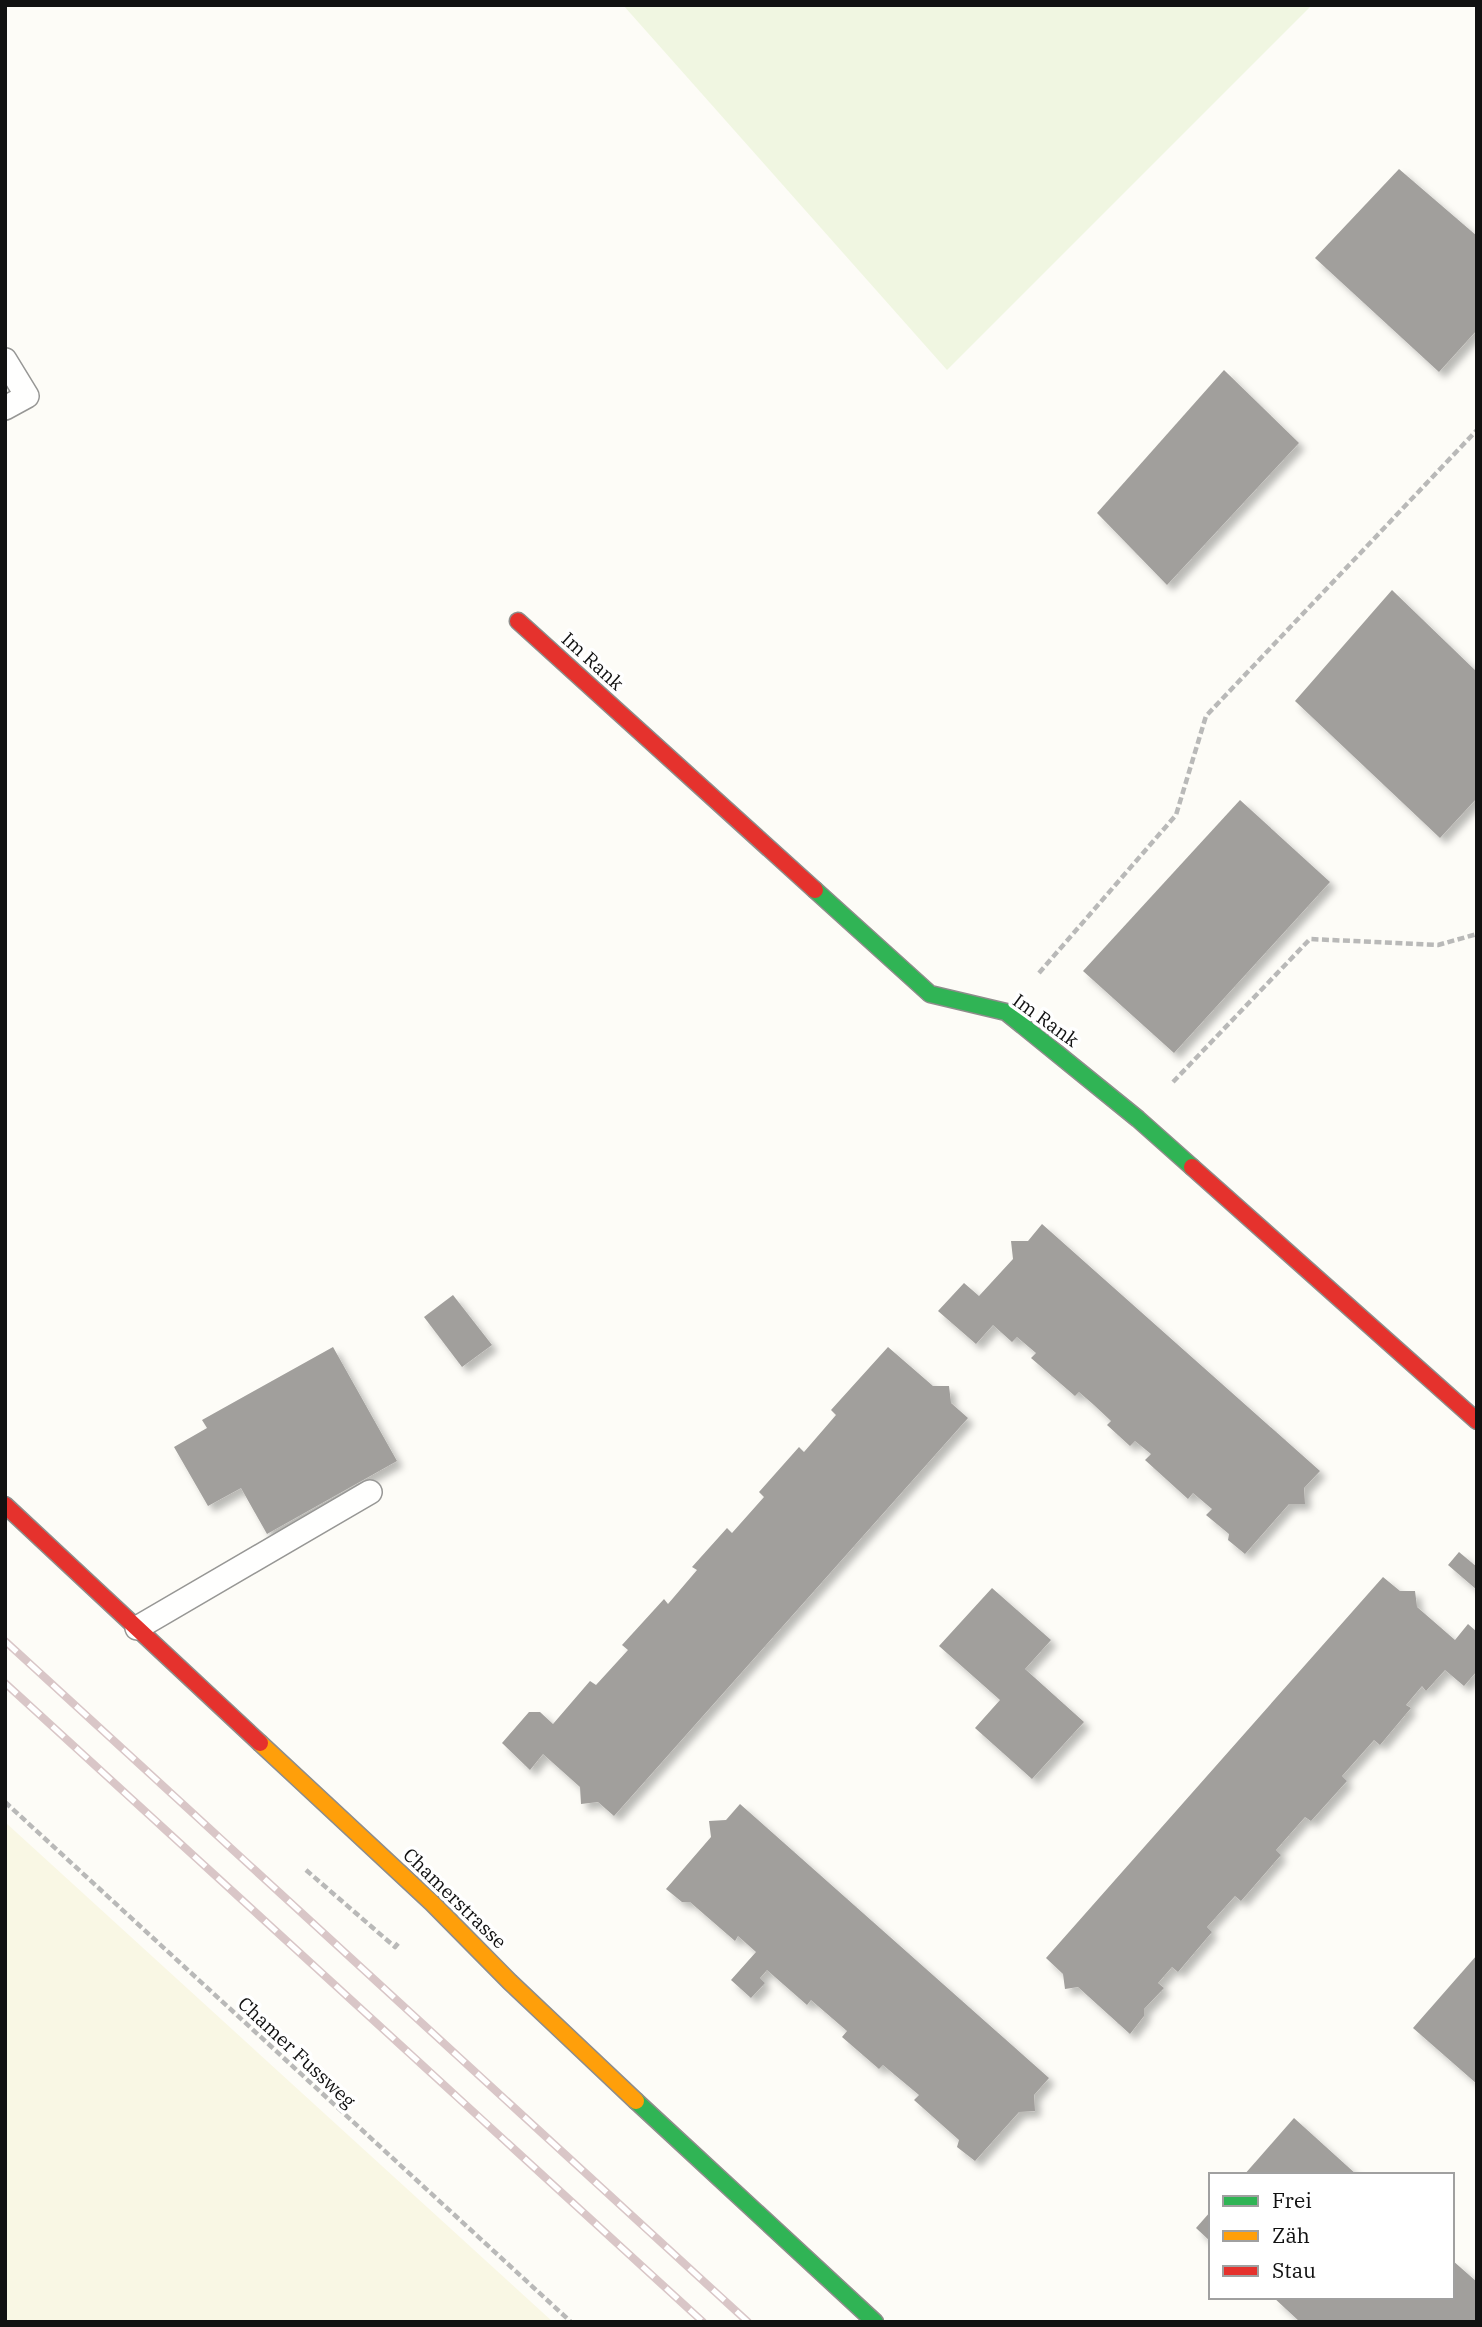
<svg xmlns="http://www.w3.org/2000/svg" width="1482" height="2327" viewBox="0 0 1482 2327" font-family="'IBM Plex Serif',serif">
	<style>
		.farmland { fill: #f9f7e4 }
		.pitch { fill: #f0f6e1 }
		.building { fill: #a19f9c; filter: url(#shadow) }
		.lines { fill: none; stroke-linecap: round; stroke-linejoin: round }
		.lane-casing { stroke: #979795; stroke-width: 26 }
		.fast-casing { stroke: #8e8d8b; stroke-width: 19 }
		.slow-casing { stroke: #8e8d8b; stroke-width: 19 }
		.jam-casing { stroke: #8e8d8b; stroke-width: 19 }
		.path { stroke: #b9b9b8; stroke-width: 4.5; stroke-dasharray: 7 3.5; stroke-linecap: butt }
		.lane { stroke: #fffffe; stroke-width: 23 }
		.fast { stroke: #30b455; stroke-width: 16 }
		.slow { stroke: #ff9f0a; stroke-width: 16 }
		.jam { stroke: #e5322d; stroke-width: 16 }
		.rail-casing { stroke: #d9c6c7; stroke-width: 8 }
		.rail { stroke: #fff; stroke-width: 5; stroke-dasharray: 16; stroke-linecap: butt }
		.labels { text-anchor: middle; stroke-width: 7; stroke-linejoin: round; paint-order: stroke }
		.street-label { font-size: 19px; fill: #111; stroke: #fff }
	</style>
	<defs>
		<filter id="shadow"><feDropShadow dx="6" dy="6" stdDeviation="3.5" flood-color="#0004"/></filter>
	</defs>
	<rect width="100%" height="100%" fill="#fdfcf7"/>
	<polygon class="farmland" points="5,1822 553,2322 5,2322"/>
	<polygon class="pitch" points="623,5 1312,5 947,370"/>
	<g class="building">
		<polygon points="1399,169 1477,236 1477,330 1439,372 1315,258"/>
		<polygon points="1224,370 1299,443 1167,585 1097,513"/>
		<polygon points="1392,590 1477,672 1477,798 1440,838 1295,701"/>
		<polygon points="1240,800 1330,882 1174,1053 1083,971"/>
		<polygon points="1042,1224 1320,1471 1304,1488 1305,1504 1289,1504 1245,1554 1228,1540 1229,1534 1206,1515 1212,1509 1193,1493 1188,1499 1145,1460 1151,1454 1135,1441 1130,1446 1107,1425 1111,1421 1094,1405 1079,1392 1075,1396 1031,1358 1036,1353 1017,1337 1012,1342 993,1325 976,1344 938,1311 964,1283 979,1296 1013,1259 1011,1241 1028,1241"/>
		<polygon points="453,1295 492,1345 462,1367 424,1317"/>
		<polygon points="333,1347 397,1461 267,1534 241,1488 208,1506 174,1447 207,1428 202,1420"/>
		<polygon points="888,1347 933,1386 949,1386 951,1403 968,1418 614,1816 598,1802 581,1804 580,1787 543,1754 530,1770 502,1743 529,1712 540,1712 553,1724 590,1681 596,1685 628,1650 622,1645 664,1599 668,1604 697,1570 692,1567 727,1528 732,1533 764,1497 759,1492 799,1447 804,1452 836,1415 831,1410"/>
		<polygon points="1459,1552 1477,1567 1477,1590 1448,1565"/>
		<polygon points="1383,1577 1400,1591 1415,1591 1417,1607 1455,1640 1468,1624 1477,1632 1477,1671 1464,1686 1445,1670 1426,1691 1422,1686 1406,1705 1411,1708 1380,1745 1374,1740 1342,1776 1347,1781 1311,1821 1305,1817 1290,1834 1276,1850 1281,1855 1241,1901 1235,1896 1207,1927 1212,1932 1178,1972 1172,1967 1158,1983 1164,1988 1144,2009 1144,2016 1130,2034 1078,1987 1065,1989 1063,1974 1046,1958"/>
		<polygon points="992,1588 1051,1640 1025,1669 1084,1722 1032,1779 975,1728 1000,1700 939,1646"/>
		<polygon points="740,1804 1049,2078 1034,2095 1035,2111 1019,2112 975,2161 957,2147 959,2140 914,2100 919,2095 883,2065 879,2069 842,2037 847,2031 811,2000 807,2005 767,1970 760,1978 765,1983 751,1998 731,1980 756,1952 738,1936 735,1941 690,1902 682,1902 666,1889 711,1837 709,1821 726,1820"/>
		<polygon points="1477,1955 1477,2084 1413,2028"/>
		<polygon points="1294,2118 1357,2175 1244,2175"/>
		<polygon points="1211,2211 1211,2242 1196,2228"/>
		<polygon points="1452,2260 1477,2282 1477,2322 1300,2322 1273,2297 1452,2297"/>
	</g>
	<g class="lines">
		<g class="lane-casing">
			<g id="lane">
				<polyline points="5,360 27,396 5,408"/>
				<polyline points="137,1628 370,1492"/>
			</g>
		</g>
		<g class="fast-casing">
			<g id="fast">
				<polyline points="815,890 930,994 1006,1012 1138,1119 1192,1167"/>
				<polyline points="636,2101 875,2322"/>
			</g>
		</g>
		<g class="slow-casing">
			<polyline id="slow" points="260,1743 432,1903 510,1982 636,2101"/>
		</g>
		<g class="jam-casing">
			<g id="jam">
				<polyline points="518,621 815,890"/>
				<polyline points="1192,1167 1477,1421"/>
				<polyline points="5,1505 260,1743"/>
			</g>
		</g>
		<g class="path">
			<polyline points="1039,973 1176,815 1206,716 1477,430"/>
			<polyline points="1173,1082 1310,939 1438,945 1477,934"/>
			<polyline points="5,1802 571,2322"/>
			<polyline points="306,1870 395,1947 400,1941"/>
		</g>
		<use href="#lane" class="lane"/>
		<use href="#fast" class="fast"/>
		<use href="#slow" class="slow"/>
		<use href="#jam" class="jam"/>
		<g class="rail-casing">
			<g id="rail">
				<polyline points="5,1641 748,2322"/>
				<polyline points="5,1683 703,2322"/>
			</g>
		</g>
		<use href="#rail" class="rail"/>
	</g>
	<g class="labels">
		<g class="street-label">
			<text transform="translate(593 661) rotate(42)" y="7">Im Rank</text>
			<text transform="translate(1046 1020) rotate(36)" y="7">Im Rank</text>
			<text transform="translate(455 1898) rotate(44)" y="7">Chamerstrasse</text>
			<text transform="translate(297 2052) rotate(43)" y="7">Chamer Fussweg</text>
		</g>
	</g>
	<rect width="1482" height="2327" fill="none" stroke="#111111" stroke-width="14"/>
	<rect x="1209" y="2173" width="245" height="126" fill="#ffffff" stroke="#a0a0a0" stroke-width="2"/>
	<rect x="1223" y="2196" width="35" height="10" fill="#30b455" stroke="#a0a0a0" stroke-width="2"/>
	<text x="1272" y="2208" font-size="21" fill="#111111">Frei</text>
	<rect x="1223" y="2231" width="35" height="10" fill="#ff9f0a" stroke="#a0a0a0" stroke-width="2"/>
	<text x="1272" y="2243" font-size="21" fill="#111111">Zäh</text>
	<rect x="1223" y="2266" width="35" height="10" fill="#e5322d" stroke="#a0a0a0" stroke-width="2"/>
	<text x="1272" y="2278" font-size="21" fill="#111111">Stau</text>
</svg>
